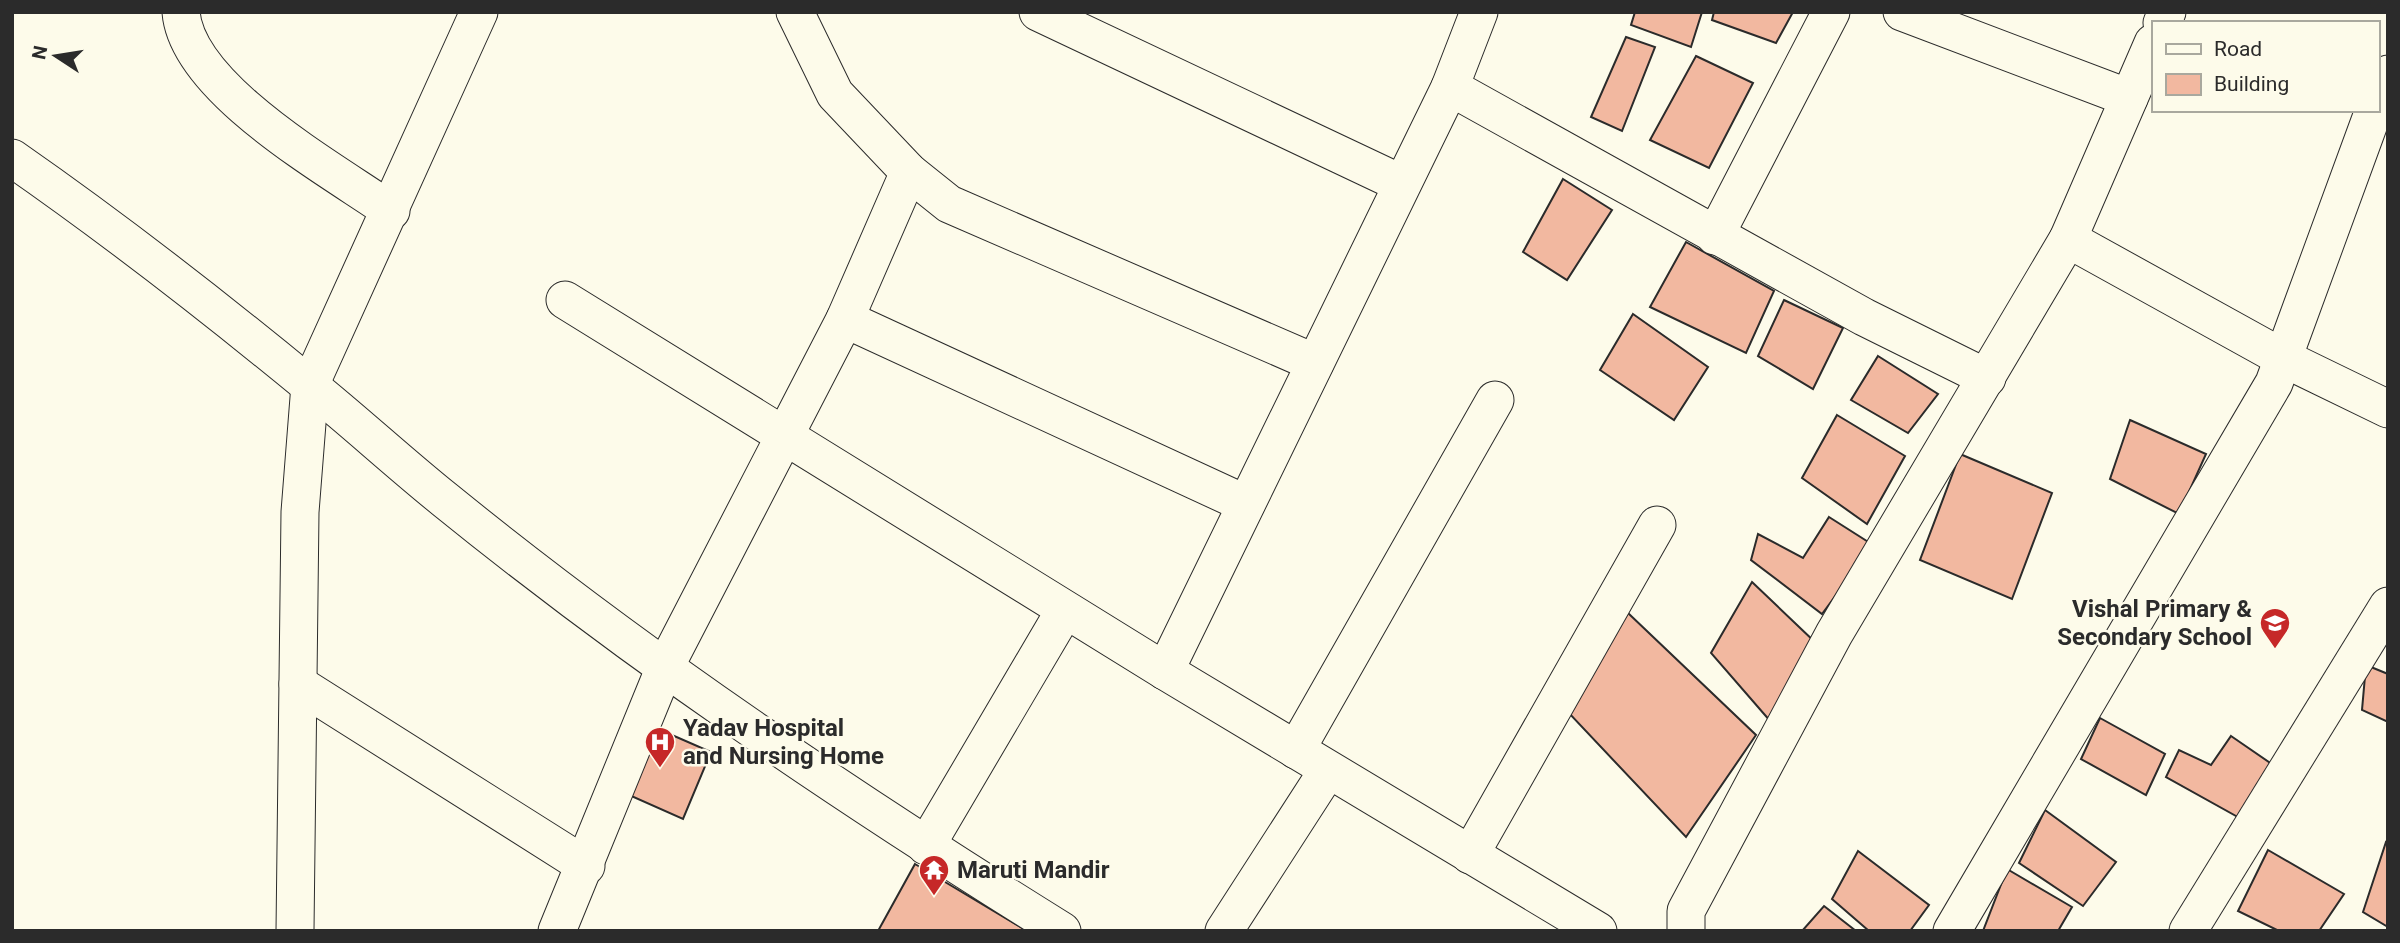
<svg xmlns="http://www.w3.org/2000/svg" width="2400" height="943" viewBox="0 0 2400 943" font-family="Roboto,sans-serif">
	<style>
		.building { fill: #f2b8a0; stroke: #2b2b2b; stroke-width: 2 }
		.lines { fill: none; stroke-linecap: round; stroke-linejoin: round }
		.minor-casing { stroke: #2b2b2b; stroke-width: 39 }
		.minor { stroke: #fdfbea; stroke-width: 37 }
		.labels { text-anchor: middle; stroke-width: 5; stroke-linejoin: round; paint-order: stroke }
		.poi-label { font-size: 24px; font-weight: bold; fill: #2b2b2b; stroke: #fdfbea; text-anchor: start }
	</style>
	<rect width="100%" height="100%" fill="#fdfbea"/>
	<g class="building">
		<polygon points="1635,12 1702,12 1691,47 1631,25"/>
		<polygon points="1714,12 1793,12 1776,43 1712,20"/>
		<polygon points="1626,37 1655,47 1622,131 1591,117"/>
		<polygon points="1696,56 1753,83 1709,168 1650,140"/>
		<polygon points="1563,179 1612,210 1567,280 1523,252"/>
		<polygon points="1686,242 1774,291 1746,353 1650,307"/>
		<polygon points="1784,300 1843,328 1813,389 1758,356"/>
		<polygon points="1633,314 1708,367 1674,420 1600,370"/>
		<polygon points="1878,356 1938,394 1908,433 1851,400"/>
		<polygon points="1837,415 1905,456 1867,524 1802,478"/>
		<polygon points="2130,420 2206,454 2179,514 2110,479"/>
		<polygon points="1960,454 2052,493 2012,599 1920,560"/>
		<polygon points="1829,517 1873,545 1822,614 1751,560 1758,534 1803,558"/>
		<polygon points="1752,582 1818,645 1771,722 1711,653"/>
		<polygon points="1628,613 1756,735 1686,837 1566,710"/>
		<polygon points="2366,665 2388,674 2388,722 2362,710"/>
		<polygon points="2100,718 2165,754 2146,795 2081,759"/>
		<polygon points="649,725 711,752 683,819 620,791"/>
		<polygon points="2231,736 2279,769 2245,821 2166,777 2179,750 2211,765"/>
		<polygon points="2045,810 2116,862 2083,906 2019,863"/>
		<polygon points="2386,842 2388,843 2388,927 2363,912"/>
		<polygon points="2268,850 2344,894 2319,931 2279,931 2238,911"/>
		<polygon points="1858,851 1929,905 1910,931 1869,931 1832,899"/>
		<polygon points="915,864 1027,931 878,931"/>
		<polygon points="2007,869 2072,907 2058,931 1983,931"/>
		<polygon points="1824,906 1856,931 1802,931"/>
	</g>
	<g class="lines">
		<g class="minor-casing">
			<g id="minor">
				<path d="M 181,12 C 187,89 331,169 391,211"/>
				<polyline points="795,12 835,94 909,172 949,204 1315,363"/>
				<polyline points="1038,12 1402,184"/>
				<polyline points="1479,12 1450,87 1864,317 1987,378"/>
				<polyline points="1902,12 2129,98"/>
				<polyline points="2162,23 2167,12"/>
				<polyline points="2377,103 2388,74"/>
				<path d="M 12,158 C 114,229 213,306 309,385 C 355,422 398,462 444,499 C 640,658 848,798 1062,931"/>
				<polyline points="1715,236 1831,12"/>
				<polyline points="2068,239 2283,358 2388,409"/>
				<polyline points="565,300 1165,671 1598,931"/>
				<polyline points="845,319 1246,504"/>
				<polyline points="1165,671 1450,87"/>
				<polyline points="298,684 586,866"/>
				<polyline points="1296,750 1495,400"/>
				<polyline points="926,846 1065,610"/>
				<polyline points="1470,855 1657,525"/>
				<polyline points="295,931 300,512 310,385 479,12"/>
				<polyline points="557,931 665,667 845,319 909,172"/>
				<polyline points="1224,931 1328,770"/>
				<polyline points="1686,931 1686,911 1834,634 2068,239 2153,43"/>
				<polyline points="1952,931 2274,383 2374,110"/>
				<polyline points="2188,931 2388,606"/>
			</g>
		</g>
		<use href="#minor" class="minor"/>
	</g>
	<defs>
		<g id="university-pin" transform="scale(1.575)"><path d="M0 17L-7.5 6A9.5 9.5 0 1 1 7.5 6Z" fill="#c62828" stroke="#fdfbea"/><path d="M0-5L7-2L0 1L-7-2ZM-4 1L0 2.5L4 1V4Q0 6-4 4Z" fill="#fff"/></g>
		<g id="hospital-pin" transform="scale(1.575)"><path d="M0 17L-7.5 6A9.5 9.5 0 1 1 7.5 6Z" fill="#c62828" stroke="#fdfbea"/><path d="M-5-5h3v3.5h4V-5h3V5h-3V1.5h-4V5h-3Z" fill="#fff"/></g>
		<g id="temple-pin" transform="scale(1.575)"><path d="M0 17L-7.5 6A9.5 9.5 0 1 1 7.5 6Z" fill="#c62828" stroke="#fdfbea"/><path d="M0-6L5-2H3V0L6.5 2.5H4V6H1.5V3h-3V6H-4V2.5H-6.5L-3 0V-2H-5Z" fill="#fff"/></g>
	</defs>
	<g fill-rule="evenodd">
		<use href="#university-pin" x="2275" y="623"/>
		<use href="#hospital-pin" x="660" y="742"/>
		<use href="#temple-pin" x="934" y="870"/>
	</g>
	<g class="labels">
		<g class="poi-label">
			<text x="2252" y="617" text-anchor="end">Vishal Primary &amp;<tspan x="2252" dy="28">Secondary School</tspan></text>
			<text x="683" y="736">Yadav Hospital<tspan x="683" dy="28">and Nursing Home</tspan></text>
			<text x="957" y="878">Maruti Mandir</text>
		</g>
	</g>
	<rect width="2400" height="943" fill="none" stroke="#2b2b2b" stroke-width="28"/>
	<rect x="2152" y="21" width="228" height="91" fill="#fdfbea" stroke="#a9a89e" stroke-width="2"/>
	<rect x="2166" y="44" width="35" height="10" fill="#fdfbea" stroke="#a9a89e" stroke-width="2"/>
	<text x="2214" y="56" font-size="21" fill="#2b2b2b">Road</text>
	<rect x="2166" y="74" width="35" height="21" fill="#f2b8a0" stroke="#a9a89e" stroke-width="2"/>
	<text x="2214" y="91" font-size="21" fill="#2b2b2b">Building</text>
	<g transform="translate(56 56) rotate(282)" stroke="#fdfbea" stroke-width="5" paint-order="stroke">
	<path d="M0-5L12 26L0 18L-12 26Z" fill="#2b2b2b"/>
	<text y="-10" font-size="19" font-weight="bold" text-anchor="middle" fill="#2b2b2b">N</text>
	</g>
</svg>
